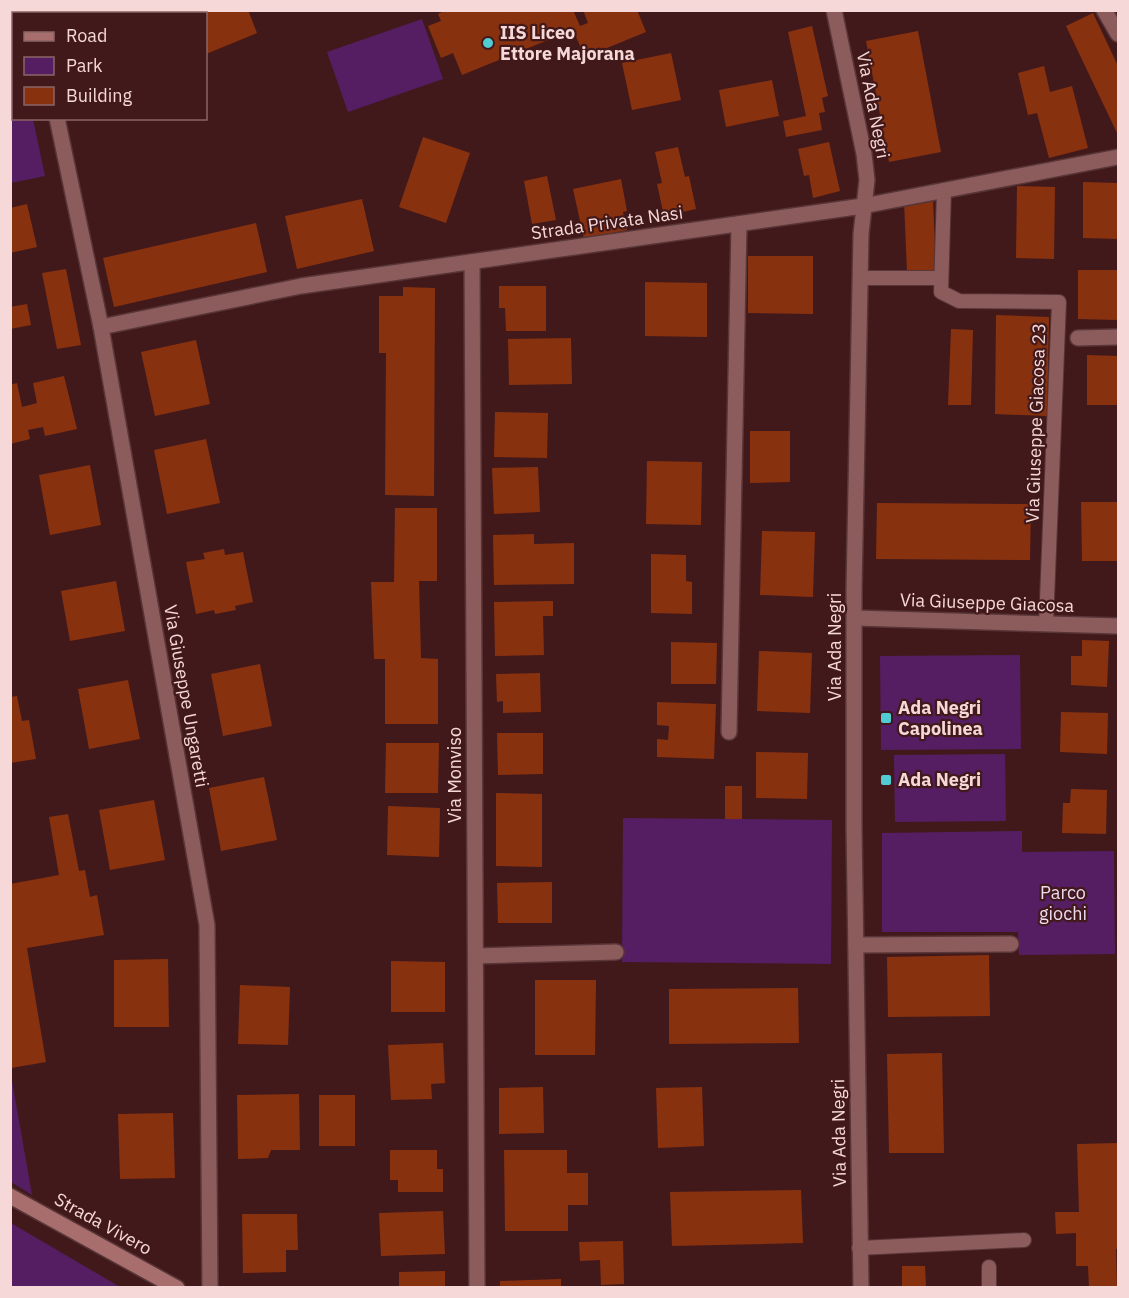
<svg xmlns="http://www.w3.org/2000/svg" width="1129" height="1298" viewBox="0 0 1129 1298" font-family="'IBM Plex Sans',sans-serif">
	<style>
		.green { fill: #551e62 }
		.building { fill: #88310f }
		.lines { fill: none; stroke-linecap: round; stroke-linejoin: round }
		.lane-casing { stroke: #583537; stroke-width: 16 }
		.street-casing { stroke: #583537; stroke-width: 18 }
		.secondary-casing { stroke: #583537; stroke-width: 18 }
		.lane { stroke: #8c5b5b; stroke-width: 14 }
		.street { stroke: #8c5b5b; stroke-width: 15 }
		.secondary { stroke: #a86e6e; stroke-width: 15 }
		.poi-dot { fill: #51ccd2; stroke: #42191b; stroke-width: 2 }
		.labels { text-anchor: middle; stroke-width: 4.5; stroke-linejoin: round; paint-order: stroke }
		.poi-label { font-size: 18px; font-weight: bold; fill: #f5d8d7; stroke: #42191b; text-anchor: start }
		.street-label { font-size: 18px; fill: #f5d8d7; stroke: #42191b }
		.park-label { font-size: 18px; fill: #eddbf2; stroke: #42191b }
	</style>
	<rect width="100%" height="100%" fill="#42191b"/>
	<g class="green">
		<polygon points="422,19 443,79 348,112 327,52"/>
		<polygon points="13,46 14,118 33,119 45,176 11,183 10,47"/>
		<polygon points="1020,655 1021,749 881,750 880,656"/>
		<polygon points="1005,754 1006,821 895,822 894,755"/>
		<polygon points="623,818 832,820 831,964 622,962"/>
		<polygon points="1022,831 1022,852 1114,851 1115,954 1019,955 1018,932 882,932 882,833"/>
		<polygon points="10,1075 11,1075 32,1195 11,1182"/>
		<polygon points="10,1223 11,1223 120,1287 11,1287"/>
	</g>
	<g class="building">
		<polygon points="150,10 248,10 257,33 206,54 206,14 143,14"/>
		<polygon points="446,10 573,10 580,26 588,23 583,10 637,10 646,32 585,57 573,30 462,75 453,53 441,58 428,26 441,21 438,14"/>
		<polygon points="1093,13 1118,66 1118,135 1066,26"/>
		<polygon points="812,26 828,96 822,98 825,112 819,113 822,130 786,137 783,121 806,116 788,32"/>
		<polygon points="918,31 941,152 889,162 866,41"/>
		<polygon points="671,53 681,100 632,110 622,63"/>
		<polygon points="1044,66 1050,92 1072,86 1088,148 1049,158 1037,113 1028,115 1018,73"/>
		<polygon points="772,80 779,116 726,127 719,90"/>
		<polygon points="423,137 470,153 446,223 399,207"/>
		<polygon points="829,142 840,191 813,198 809,175 804,176 798,149"/>
		<polygon points="678,147 685,177 689,176 696,209 664,216 657,184 662,183 655,152"/>
		<polygon points="547,176 556,220 532,224 524,181"/>
		<polygon points="621,179 627,211 623,212 627,230 584,239 573,189"/>
		<polygon points="1083,182 1118,183 1118,239 1083,238"/>
		<polygon points="1017,186 1055,187 1054,259 1016,258"/>
		<polygon points="362,199 374,251 297,269 285,216"/>
		<polygon points="933,199 936,270 907,271 904,201"/>
		<polygon points="27,204 37,247 10,253 10,208"/>
		<polygon points="256,223 267,272 114,307 103,258"/>
		<polygon points="748,256 813,256 813,314 748,313"/>
		<polygon points="66,269 81,345 57,349 42,273"/>
		<polygon points="1078,270 1118,270 1118,320 1078,319"/>
		<polygon points="645,282 707,283 707,337 645,336"/>
		<polygon points="499,286 546,286 546,331 506,331 505,308 499,308"/>
		<polygon points="403,287 435,288 434,496 385,495 386,353 379,353 379,296 403,296"/>
		<polygon points="27,304 31,325 10,329 10,307"/>
		<polygon points="996,315 1049,317 1047,416 995,414"/>
		<polygon points="951,329 973,330 971,405 948,405"/>
		<polygon points="571,338 572,384 509,385 508,339"/>
		<polygon points="196,340 210,404 155,416 141,352"/>
		<polygon points="1087,355 1118,356 1118,405 1087,405"/>
		<polygon points="64,376 77,429 45,436 43,427 28,430 30,439 10,444 10,385 17,383 22,407 37,403 33,383"/>
		<polygon points="495,412 548,413 547,458 494,457"/>
		<polygon points="750,431 790,431 790,482 750,483"/>
		<polygon points="206,439 220,503 167,514 154,450"/>
		<polygon points="647,461 702,462 701,525 646,524"/>
		<polygon points="90,465 101,525 50,535 39,475"/>
		<polygon points="538,467 540,512 494,514 492,468"/>
		<polygon points="1081,502 1118,502 1118,561 1082,561"/>
		<polygon points="877,503 1031,504 1030,560 876,559"/>
		<polygon points="395,508 437,508 437,581 419,581 421,658 438,659 438,724 385,724 385,659 374,659 371,582 394,582"/>
		<polygon points="762,531 815,532 813,597 760,595"/>
		<polygon points="534,534 534,544 574,543 574,584 494,585 493,535"/>
		<polygon points="224,549 225,555 243,552 253,602 235,606 236,610 215,614 214,610 196,614 186,562 205,559 203,553"/>
		<polygon points="651,554 686,555 686,581 692,582 692,614 651,613"/>
		<polygon points="116,581 125,631 70,641 61,591"/>
		<polygon points="553,601 553,616 543,616 544,655 495,656 494,602"/>
		<polygon points="1082,640 1109,641 1107,687 1071,685 1071,656 1082,656"/>
		<polygon points="671,642 717,643 716,684 671,684"/>
		<polygon points="759,651 812,653 810,713 757,711"/>
		<polygon points="260,664 272,726 223,736 211,674"/>
		<polygon points="540,673 541,712 503,713 503,701 497,702 496,674"/>
		<polygon points="128,680 140,739 89,749 78,689"/>
		<polygon points="17,696 22,721 29,720 36,759 10,763 10,697"/>
		<polygon points="657,702 716,704 714,759 657,757 657,739 668,740 669,726 657,725"/>
		<polygon points="1061,712 1108,713 1107,754 1060,752"/>
		<polygon points="497,733 543,733 543,774 498,775"/>
		<polygon points="386,743 439,743 438,793 385,793"/>
		<polygon points="756,752 808,753 807,799 756,798"/>
		<polygon points="264,777 277,840 221,851 209,788"/>
		<rect x="725" y="786" width="17" height="33"/>
		<polygon points="1071,789 1107,790 1106,834 1062,833 1063,803 1070,803"/>
		<polygon points="496,793 542,794 542,867 496,866"/>
		<polygon points="154,800 165,860 110,870 99,810"/>
		<polygon points="388,806 440,808 439,857 387,855"/>
		<polygon points="68,814 79,871 85,870 90,897 97,895 104,935 27,948 46,1062 11,1068 10,884 59,875 49,817"/>
		<polygon points="552,882 552,923 498,923 497,883"/>
		<polygon points="989,955 990,1016 888,1017 887,957"/>
		<polygon points="168,959 169,1027 114,1027 114,960"/>
		<polygon points="391,961 445,962 445,1012 391,1012"/>
		<polygon points="535,980 596,980 595,1055 535,1055"/>
		<polygon points="240,985 290,987 288,1045 238,1044"/>
		<polygon points="798,988 799,1043 669,1044 669,989"/>
		<polygon points="443,1043 445,1083 431,1084 432,1099 391,1100 388,1045"/>
		<polygon points="942,1053 944,1153 889,1153 887,1054"/>
		<polygon points="543,1087 544,1133 499,1134 499,1088"/>
		<polygon points="702,1087 704,1146 658,1148 656,1088"/>
		<polygon points="299,1094 300,1150 271,1150 268,1158 238,1159 237,1095"/>
		<rect x="319" y="1095" width="36" height="51"/>
		<polygon points="173,1113 175,1178 120,1179 118,1114"/>
		<polygon points="1118,1143 1118,1249 1116,1249 1117,1287 1089,1287 1088,1266 1076,1266 1076,1233 1056,1234 1055,1212 1079,1212 1077,1144"/>
		<polygon points="390,1150 437,1150 437,1169 443,1169 443,1192 398,1192 398,1180 390,1180"/>
		<polygon points="504,1150 567,1150 567,1173 588,1173 588,1205 568,1205 568,1231 505,1231"/>
		<polygon points="801,1190 803,1243 672,1246 670,1192"/>
		<polygon points="443,1211 445,1254 381,1256 379,1213"/>
		<polygon points="242,1214 297,1214 298,1250 286,1250 286,1272 243,1273"/>
		<polygon points="623,1241 624,1284 601,1285 600,1260 580,1261 579,1242"/>
		<polygon points="902,1266 925,1266 926,1287 902,1287"/>
		<polygon points="445,1271 445,1287 399,1287 399,1272"/>
		<polygon points="561,1279 561,1287 500,1287 500,1281"/>
	</g>
	<g class="lines">
		<g class="lane-casing">
			<g id="lane">
				<polyline points="944,190 941,292 959,301 1059,302 1046,624"/>
				<polyline points="860,278 941,278"/>
				<polyline points="859,1248 1024,1240"/>
				<polyline points="989,1267 989,1288"/>
			</g>
		</g>
		<g class="street-casing">
			<g id="street">
				<polyline points="30,10 31,14"/>
				<polyline points="834,10 864,154 867,180 861,234 854,590 854,827 861,1288"/>
				<polyline points="1104,10 1118,34"/>
				<polyline points="57,118 101,327 207,925 210,1288"/>
				<polyline points="472,262 477,1288"/>
				<polyline points="101,327 301,286 863,206 1118,157"/>
				<polyline points="1078,338 1118,337"/>
				<polyline points="855,618 1118,626"/>
				<polyline points="729,732 739,224"/>
				<polyline points="856,945 1011,944"/>
				<polyline points="476,956 616,952"/>
			</g>
		</g>
		<g class="secondary-casing">
			<polyline id="secondary" points="10,1196 177,1288"/>
		</g>
		<use href="#lane" class="lane"/>
		<use href="#street" class="street"/>
		<use href="#secondary" class="secondary"/>
	</g>
	<g class="poi-dot">
		<circle cx="488" cy="43" r="6"/>
		<rect x="880" y="712" width="12" height="12" rx="3"/>
		<rect x="880" y="774" width="12" height="12" rx="3"/>
	</g>
	<g class="labels">
		<g class="poi-label">
			<text x="500" y="39">IIS Liceo<tspan x="500" dy="21">Ettore Majorana</tspan></text>
			<text x="898" y="714">Ada Negri<tspan x="898" dy="21">Capolinea</tspan></text>
			<text x="898" y="786">Ada Negri</text>
		</g>
		<g class="street-label">
			<text transform="translate(873 105) rotate(79)" y="6">Via Ada Negri</text>
			<text transform="translate(607 223) rotate(-8)" y="6">Strada Privata Nasi</text>
			<text transform="translate(1036 423) rotate(-88)" y="6">Via Giuseppe Giacosa 23</text>
			<text transform="translate(987 603) rotate(2)" y="6">Via Giuseppe Giacosa</text>
			<text transform="translate(835 647) rotate(-90)" y="6">Via Ada Negri</text>
			<text transform="translate(186 696) rotate(80)" y="6">Via Giuseppe Ungaretti</text>
			<text transform="translate(455 775) rotate(-90)" y="6">Via Monviso</text>
			<text transform="translate(839 1133) rotate(-91)" y="6">Via Ada Negri</text>
			<text transform="translate(103 1224) rotate(29)" y="6">Strada Vivero</text>
		</g>
		<g class="park-label">
			<text x="1063" y="899">Parco<tspan x="1063" dy="21">giochi</tspan></text>
		</g>
	</g>
	<rect width="1129" height="1298" fill="none" stroke="#f5d8d7" stroke-width="24"/>
	<rect x="12" y="12" width="195" height="108" fill="#42191b" stroke="#8a6566" stroke-width="1.5"/>
	<rect x="24" y="32" width="30" height="9" fill="#a86e6e" stroke="#8a6566" stroke-width="1.5"/>
	<text x="66" y="42" font-size="18" fill="#f5d8d7">Road</text>
	<rect x="24" y="57" width="30" height="18" fill="#551e62" stroke="#8a6566" stroke-width="1.5"/>
	<text x="66" y="72" font-size="18" fill="#f5d8d7">Park</text>
	<rect x="24" y="87" width="30" height="18" fill="#88310f" stroke="#8a6566" stroke-width="1.5"/>
	<text x="66" y="102" font-size="18" fill="#f5d8d7">Building</text>
</svg>
